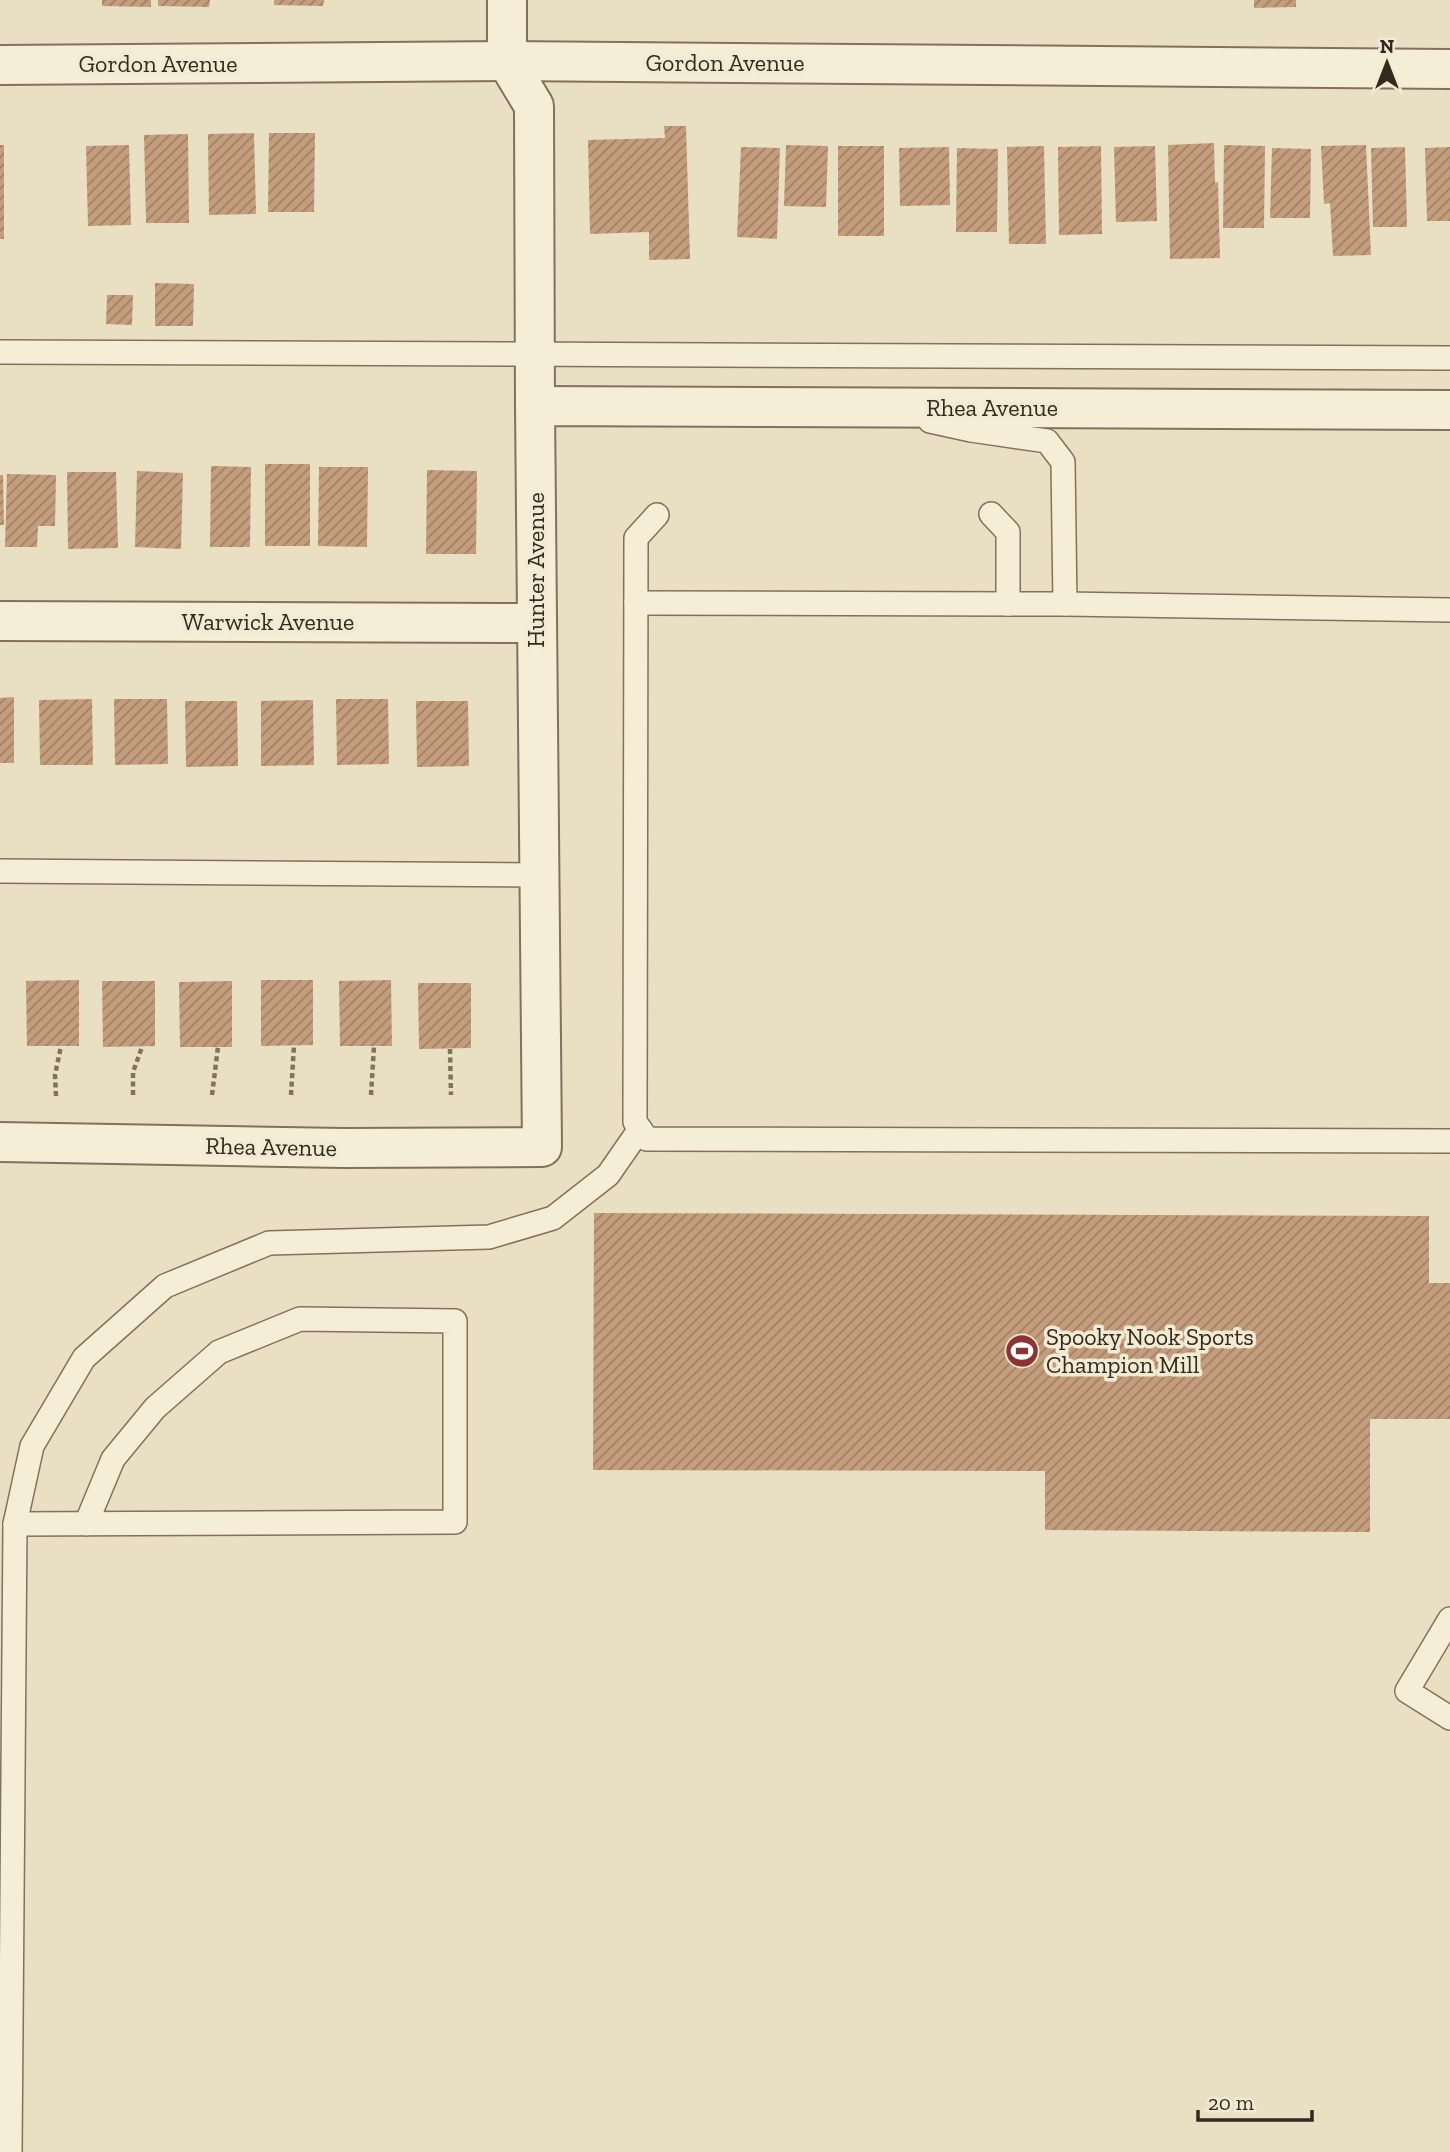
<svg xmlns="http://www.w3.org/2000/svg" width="1450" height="2152" viewBox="0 0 1450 2152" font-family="'Zilla Slab',serif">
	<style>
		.building { fill: url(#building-hatch) }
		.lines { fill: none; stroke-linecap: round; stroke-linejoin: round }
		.service-casing { stroke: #82715c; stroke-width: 26 }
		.minor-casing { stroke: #82715c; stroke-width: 42 }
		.tertiary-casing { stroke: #82715c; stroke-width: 42 }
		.path { stroke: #82715c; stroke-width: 4.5; stroke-dasharray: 5 3.5; stroke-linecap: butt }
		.service { stroke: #f5edd6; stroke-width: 23 }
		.minor { stroke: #f5edd6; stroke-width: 38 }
		.tertiary { stroke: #f5edd6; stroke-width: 38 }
		.labels { text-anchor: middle; stroke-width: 7; stroke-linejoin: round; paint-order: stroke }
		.street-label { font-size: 24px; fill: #33291e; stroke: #f2ead2 }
		.poi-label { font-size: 24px; fill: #33291e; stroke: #f2ead2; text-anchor: start }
	</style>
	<defs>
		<pattern id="building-hatch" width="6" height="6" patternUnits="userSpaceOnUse" patternTransform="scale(1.75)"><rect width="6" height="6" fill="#c49d7d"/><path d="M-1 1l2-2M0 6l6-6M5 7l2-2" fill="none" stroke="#a08066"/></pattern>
	</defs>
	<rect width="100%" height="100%" fill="#e9dfc3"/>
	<g class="building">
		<polygon points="102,0 151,0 151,7 102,6"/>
		<polygon points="158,0 210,0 209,7 158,6"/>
		<polygon points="274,0 324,0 323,6 274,5"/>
		<polygon points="1254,0 1296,0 1296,7 1254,8"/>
		<polygon points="664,126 686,126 690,259 649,260 649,232 590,234 588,140 665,138"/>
		<polygon points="254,133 256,214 209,215 208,134"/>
		<polygon points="269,133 315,133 314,212 268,212"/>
		<polygon points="188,134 189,223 146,223 144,135"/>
		<polygon points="1214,143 1215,183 1218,182 1220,258 1170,259 1168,145"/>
		<rect x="0" y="145" width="4" height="94"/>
		<polygon points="129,145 131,225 88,226 86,146"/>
		<polygon points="786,145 828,146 826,207 784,206"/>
		<polygon points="1224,145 1265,146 1264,228 1223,228"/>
		<polygon points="1366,145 1371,255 1333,256 1330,203 1324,204 1321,146"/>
		<rect x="838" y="146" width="46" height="90"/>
		<polygon points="1044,146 1046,244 1009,244 1007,147"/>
		<polygon points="1101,146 1102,234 1059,235 1058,147"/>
		<polygon points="1155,146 1157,221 1116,222 1114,147"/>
		<polygon points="741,147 780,148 777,239 737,237"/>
		<polygon points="949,147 950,205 900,206 899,148"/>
		<polygon points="1405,147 1407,227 1373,227 1371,148"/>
		<polygon points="1450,147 1450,221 1427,221 1425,148"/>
		<polygon points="957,148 998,149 997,232 956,232"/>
		<polygon points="1272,148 1311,149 1310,218 1270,218"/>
		<polygon points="155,283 194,284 193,326 155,326"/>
		<polygon points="107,295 133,295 132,325 106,324"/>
		<rect x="265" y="464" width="45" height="82"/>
		<polygon points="211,466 251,467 250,547 210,547"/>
		<polygon points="319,467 368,467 367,547 318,546"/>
		<polygon points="427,470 477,471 476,554 426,554"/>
		<polygon points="137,471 183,473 181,549 135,547"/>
		<polygon points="67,472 116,472 118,548 68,549"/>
		<polygon points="7,474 56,475 55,526 38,526 37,547 5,547"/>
		<polygon points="0,475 3,475 4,525 0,525"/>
		<polygon points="14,697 14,763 0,763 0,698"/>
		<polygon points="92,699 93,765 40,765 39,700"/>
		<polygon points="114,699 167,699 168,764 115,765"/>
		<polygon points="336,699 388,699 389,764 337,765"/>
		<polygon points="313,700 314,765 261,766 261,701"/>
		<polygon points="185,701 237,701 238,766 186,767"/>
		<polygon points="416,701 468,701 469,766 417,767"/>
		<polygon points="79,980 79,1046 27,1046 26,981"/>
		<polygon points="261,980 313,980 313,1045 261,1046"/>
		<polygon points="391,980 392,1046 340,1046 339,981"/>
		<polygon points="102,981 155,981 155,1046 103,1047"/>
		<polygon points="232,981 232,1047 180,1047 179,982"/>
		<polygon points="418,983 471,983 471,1048 419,1049"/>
		<polygon points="594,1213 1429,1216 1429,1283 1450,1283 1450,1419 1370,1419 1370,1532 1045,1530 1045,1471 593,1470"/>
	</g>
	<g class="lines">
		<g class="service-casing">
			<g id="service">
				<polyline points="0,352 1450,358"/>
				<polyline points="930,421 971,430 1047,441 1063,462 1065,604"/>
				<polyline points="991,514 1008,532 1008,604"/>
				<polyline points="657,515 636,538 635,1122 647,1139 1450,1141"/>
				<polyline points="636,603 1065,604 1450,610"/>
				<polyline points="0,871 539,875"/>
				<polyline points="15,1524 455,1522 455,1321 300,1319 219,1352 155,1408 113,1459 86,1524"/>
				<polyline points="1450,1619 1407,1691 1450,1718"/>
				<polyline points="10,2152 15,1524 32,1446 84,1358 165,1286 269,1243 489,1237 553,1218 608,1175 640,1129"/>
			</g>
		</g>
		<g class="minor-casing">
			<g id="minor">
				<polyline points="507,0 507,61 534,106 535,406"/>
				<polyline points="0,65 507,61 1450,69"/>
				<polyline points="0,621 536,623"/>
			</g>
		</g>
		<g class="tertiary-casing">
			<polyline id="tertiary" points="0,1142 343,1148 542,1147 535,406 1450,410"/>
		</g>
		<g class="path">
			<polyline points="450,1049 451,1095"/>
			<polyline points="133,1095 133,1072 142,1047"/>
			<polyline points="212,1095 218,1047"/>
			<polyline points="291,1095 294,1045"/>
			<polyline points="371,1095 374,1046"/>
			<polyline points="56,1096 55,1075 61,1046"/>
		</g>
		<use href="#service" class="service"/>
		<use href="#minor" class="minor"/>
		<use href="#tertiary" class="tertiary"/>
	</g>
	<defs>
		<g id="stadium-disc" transform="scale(1.75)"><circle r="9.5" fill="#8b3432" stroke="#f2ead2"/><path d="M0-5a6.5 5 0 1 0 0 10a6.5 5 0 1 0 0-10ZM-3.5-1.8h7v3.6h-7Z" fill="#fff"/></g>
	</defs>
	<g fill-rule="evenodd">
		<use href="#stadium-disc" x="1022" y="1351"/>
	</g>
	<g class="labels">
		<g class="street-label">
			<text x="725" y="71">Gordon Avenue</text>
			<text x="158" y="72">Gordon Avenue</text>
			<text x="992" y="416">Rhea Avenue</text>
			<text transform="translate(536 570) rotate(-90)" y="8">Hunter Avenue</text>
			<text x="268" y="630">Warwick Avenue</text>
			<text transform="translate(271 1147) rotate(1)" y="8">Rhea Avenue</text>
		</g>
		<g class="poi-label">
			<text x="1046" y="1345">Spooky Nook Sports<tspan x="1046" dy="28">Champion Mill</tspan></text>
		</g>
	</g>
	<g transform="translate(1387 63)" stroke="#f2ead2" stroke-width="5" paint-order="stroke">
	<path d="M0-5L12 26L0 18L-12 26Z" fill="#33291e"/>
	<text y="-10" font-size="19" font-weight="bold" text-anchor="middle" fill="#33291e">N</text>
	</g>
	<path d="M1198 2110v10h114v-10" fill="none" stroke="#33291e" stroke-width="3.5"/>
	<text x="1208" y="2110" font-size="21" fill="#33291e" stroke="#f2ead2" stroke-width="5" paint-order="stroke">20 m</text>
</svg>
